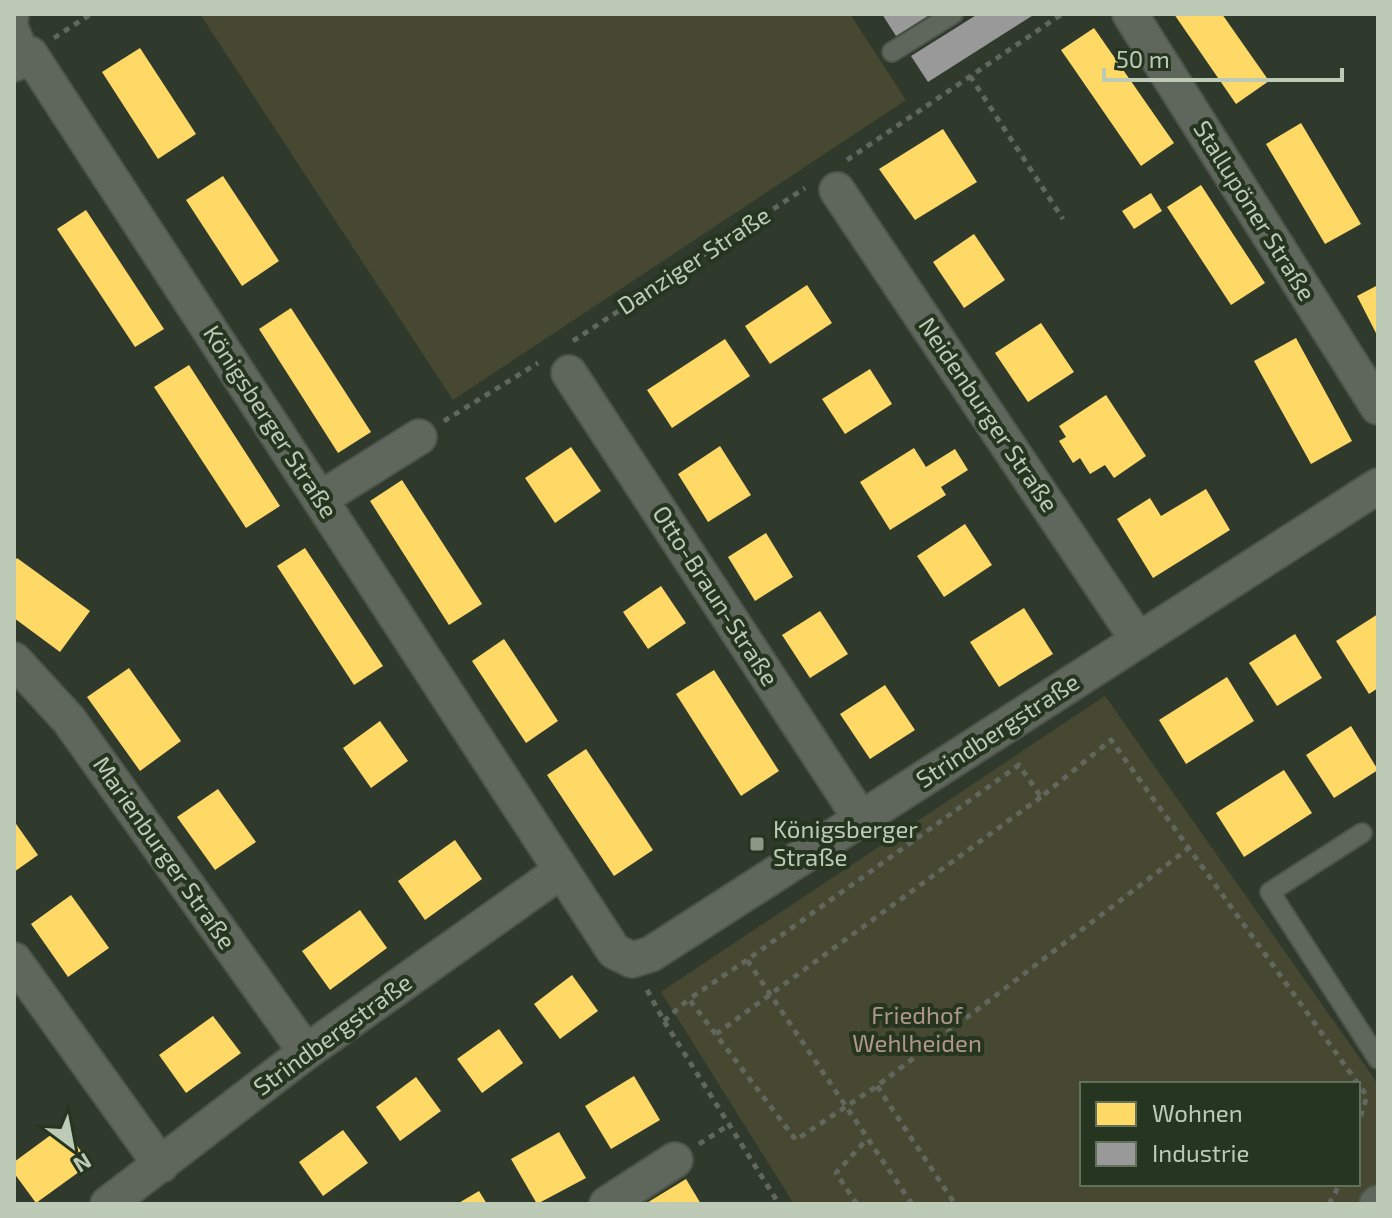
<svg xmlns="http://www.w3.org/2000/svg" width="1392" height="1218" viewBox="0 0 1392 1218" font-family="'Exo 2',sans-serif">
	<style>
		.green { fill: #464832; fill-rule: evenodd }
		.homes { fill: #ffd966 }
		.industry { fill: #999 }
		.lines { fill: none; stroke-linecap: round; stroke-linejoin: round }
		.lane-casing { stroke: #4d544a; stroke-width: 22 }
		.street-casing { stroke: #4d544a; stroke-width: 38 }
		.path { stroke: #61675c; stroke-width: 5; stroke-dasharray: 6 6; stroke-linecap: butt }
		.lane { stroke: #5f675c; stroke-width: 18 }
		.street { stroke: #5f675c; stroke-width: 34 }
		.poi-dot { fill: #8b9886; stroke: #26351f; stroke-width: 3 }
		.labels { text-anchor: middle; stroke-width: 8; stroke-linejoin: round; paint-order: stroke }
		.street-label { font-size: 24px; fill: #bccab6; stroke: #26351f }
		.poi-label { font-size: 24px; fill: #bccab6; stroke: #26351f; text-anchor: start }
		.park-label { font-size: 24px; fill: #af968b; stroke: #26351f }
	</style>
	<rect width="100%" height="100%" fill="#303a2c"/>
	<g class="green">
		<polygon points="200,14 850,14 906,100 453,400"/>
		<path d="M 1105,696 L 1378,1084 L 1378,1184 L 1365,1204 L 794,1204 L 661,992 ZM 1082,1084 L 1358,1084 L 1358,1184 L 1082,1184 Z"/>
	</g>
	<g class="homes">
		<polygon points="1174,14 1222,14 1269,81 1236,104"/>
		<polygon points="1094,28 1174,143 1141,166 1061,50"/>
		<polygon points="140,48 196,134 158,159 102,72"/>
		<polygon points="1301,123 1361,224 1325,244 1266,144"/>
		<polygon points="943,129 977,182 915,220 879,169"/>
		<polygon points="223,176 279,261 242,286 186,200"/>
		<polygon points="1201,185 1265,283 1231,305 1167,207"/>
		<polygon points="1151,193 1162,211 1134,229 1122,211"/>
		<polygon points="86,210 164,329 135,347 57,229"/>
		<polygon points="974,234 1005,280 964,308 933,262"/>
		<polygon points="807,285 832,323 770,364 745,326"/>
		<polygon points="1378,285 1378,337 1357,296"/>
		<polygon points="291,308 371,432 338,453 259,329"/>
		<polygon points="1041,323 1074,372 1028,402 995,353"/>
		<polygon points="1296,338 1352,441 1311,464 1254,361"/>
		<polygon points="725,339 750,376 672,428 647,390"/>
		<polygon points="189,365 280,506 246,528 154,387"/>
		<polygon points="870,369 892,404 845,434 822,399"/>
		<polygon points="1106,395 1146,456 1114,478 1105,465 1090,474 1080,458 1073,463 1059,441 1066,437 1059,426"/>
		<polygon points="720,446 751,495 708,522 678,474"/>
		<polygon points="571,447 601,491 555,523 525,478"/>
		<polygon points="914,448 926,467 955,449 968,470 941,487 946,495 890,530 860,482"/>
		<polygon points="402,480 482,604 449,625 370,501"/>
		<polygon points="1206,489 1230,530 1153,578 1117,519 1150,498 1161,516"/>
		<polygon points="965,524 992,565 944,597 917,556"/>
		<polygon points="766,533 793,577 755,601 728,557"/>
		<polygon points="305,548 383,666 354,685 277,566"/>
		<polygon points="17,558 90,611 60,652 14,618 14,562"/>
		<polygon points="661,586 686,623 648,649 623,612"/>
		<polygon points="1024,608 1053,654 999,687 970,642"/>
		<polygon points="820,611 848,654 810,678 782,635"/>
		<polygon points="1378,614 1378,688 1369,694 1336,641"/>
		<polygon points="1295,634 1322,678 1277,706 1249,663"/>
		<polygon points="504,639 558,721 526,743 472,661"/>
		<polygon points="129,668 181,741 140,771 87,697"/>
		<polygon points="714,670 779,771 741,796 676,694"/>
		<polygon points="1227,677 1254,721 1186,764 1159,720"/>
		<polygon points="885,685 915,730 870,759 840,714"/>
		<polygon points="380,721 408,761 371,788 343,748"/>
		<polygon points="1351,726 1378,770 1334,798 1306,755"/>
		<polygon points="586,749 653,850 614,876 547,775"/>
		<polygon points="1284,770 1312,813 1244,857 1216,813"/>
		<polygon points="218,789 256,842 215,870 177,817"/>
		<polygon points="14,821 38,855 14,872"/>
		<polygon points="455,840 482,879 425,920 398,881"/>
		<polygon points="71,895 109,948 68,977 31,924"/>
		<polygon points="360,910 387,948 330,990 302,951"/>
		<polygon points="572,975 598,1011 560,1039 534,1004"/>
		<polygon points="213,1016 241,1053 186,1093 159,1055"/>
		<polygon points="499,1029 523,1063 482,1093 457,1059"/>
		<polygon points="634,1076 660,1120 611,1149 585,1106"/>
		<polygon points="416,1077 441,1111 400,1141 376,1107"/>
		<polygon points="63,1126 90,1164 36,1203 14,1173 14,1162"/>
		<polygon points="343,1130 368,1163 323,1196 299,1162"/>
		<polygon points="559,1132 586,1178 537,1204 511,1159"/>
		<polygon points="686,1179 701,1204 645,1204"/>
		<polygon points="479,1191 487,1204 457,1204"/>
	</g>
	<g class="industry">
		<polygon points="882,14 931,14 896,36"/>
		<polygon points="978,14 1035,14 928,82 911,56"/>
	</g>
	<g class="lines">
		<g class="lane-casing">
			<g id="lane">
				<polyline points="19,14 18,25 30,54"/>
				<polyline points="892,52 953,14"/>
				<polyline points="1362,833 1270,892 1378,1059"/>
			</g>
		</g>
		<g class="street-casing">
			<g id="street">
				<polyline points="1130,14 1378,407"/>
				<polyline points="14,64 30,54 614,951 632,960 651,954 1378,486"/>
				<polyline points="837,190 1138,640"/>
				<polyline points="569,373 861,819"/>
				<polyline points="320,499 419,437"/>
				<polyline points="14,660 69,720 306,1052"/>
				<polyline points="14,960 161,1165"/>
				<polyline points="108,1204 306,1052 561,871"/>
				<polyline points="607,1204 675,1160"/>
				<polyline points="1377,1204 1378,1203"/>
			</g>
		</g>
		<g class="path">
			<polyline points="54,38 91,14"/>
			<polyline points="970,76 1063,219"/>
			<polyline points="847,160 1062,14"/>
			<polyline points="573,341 805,188"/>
			<polyline points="444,421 538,363"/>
			<polyline points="747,960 689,999 796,1140 877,1086 1189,848"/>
			<polyline points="647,990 664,1021 779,1204"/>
			<polyline points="664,1021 689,999"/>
			<polyline points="716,1034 1041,797"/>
			<polyline points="877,1086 955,1204"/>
			<polyline points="699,1144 729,1125"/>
			<polyline points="857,1204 836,1173 867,1139"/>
			<polyline points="912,1204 747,960 1019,765 1041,797 1111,740 1367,1096 1358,1124"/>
			<polyline points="1329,1204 1340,1184"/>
		</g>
		<use href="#lane" class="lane"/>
		<use href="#street" class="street"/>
	</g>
	<rect class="poi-dot" x="749" y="836" width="16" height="16" rx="4"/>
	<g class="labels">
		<g class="street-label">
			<text transform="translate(1254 211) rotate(58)" y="8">Stallupöner Straße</text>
			<text transform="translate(694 261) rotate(-33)" y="8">Danziger Straße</text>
			<text transform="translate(988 415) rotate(56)" y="8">Neidenburger Straße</text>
			<text transform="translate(270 422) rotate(57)" y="8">Königsberger Straße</text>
			<text transform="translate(715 596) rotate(57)" y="8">Otto-Braun-Straße</text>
			<text transform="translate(998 731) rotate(-33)" y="8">Strindbergstraße</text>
			<text transform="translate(164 853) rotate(55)" y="8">Marienburger Straße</text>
			<text transform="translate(333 1035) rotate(-36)" y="8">Strindbergstraße</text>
		</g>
		<g class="poi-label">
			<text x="773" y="838">Königsberger<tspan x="773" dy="28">Straße</tspan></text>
		</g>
		<g class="park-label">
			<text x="917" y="1024">Friedhof<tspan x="917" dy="28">Wehlheiden</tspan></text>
		</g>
	</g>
	<rect width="1392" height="1218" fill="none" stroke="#bccab6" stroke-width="32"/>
	<rect x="1080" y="1082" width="280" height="104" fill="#26351f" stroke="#62715b" stroke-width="2"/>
	<rect x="1096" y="1102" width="40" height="24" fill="#ffd966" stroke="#62715b" stroke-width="2"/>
	<text x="1152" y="1122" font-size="24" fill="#bccab6">Wohnen</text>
	<rect x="1096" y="1142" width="40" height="24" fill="#999999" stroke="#62715b" stroke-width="2"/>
	<text x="1152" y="1162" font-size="24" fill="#bccab6">Industrie</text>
	<g transform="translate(72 1146) rotate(148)" stroke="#26351f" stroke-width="6" paint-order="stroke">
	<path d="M0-6L14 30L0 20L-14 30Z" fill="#bccab6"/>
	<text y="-12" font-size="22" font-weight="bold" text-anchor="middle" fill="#bccab6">N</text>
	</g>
	<path d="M1104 68v12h238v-12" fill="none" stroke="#bccab6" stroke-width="4"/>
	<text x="1116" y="68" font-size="24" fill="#bccab6" stroke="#26351f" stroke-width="6" paint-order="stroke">50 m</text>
</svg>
